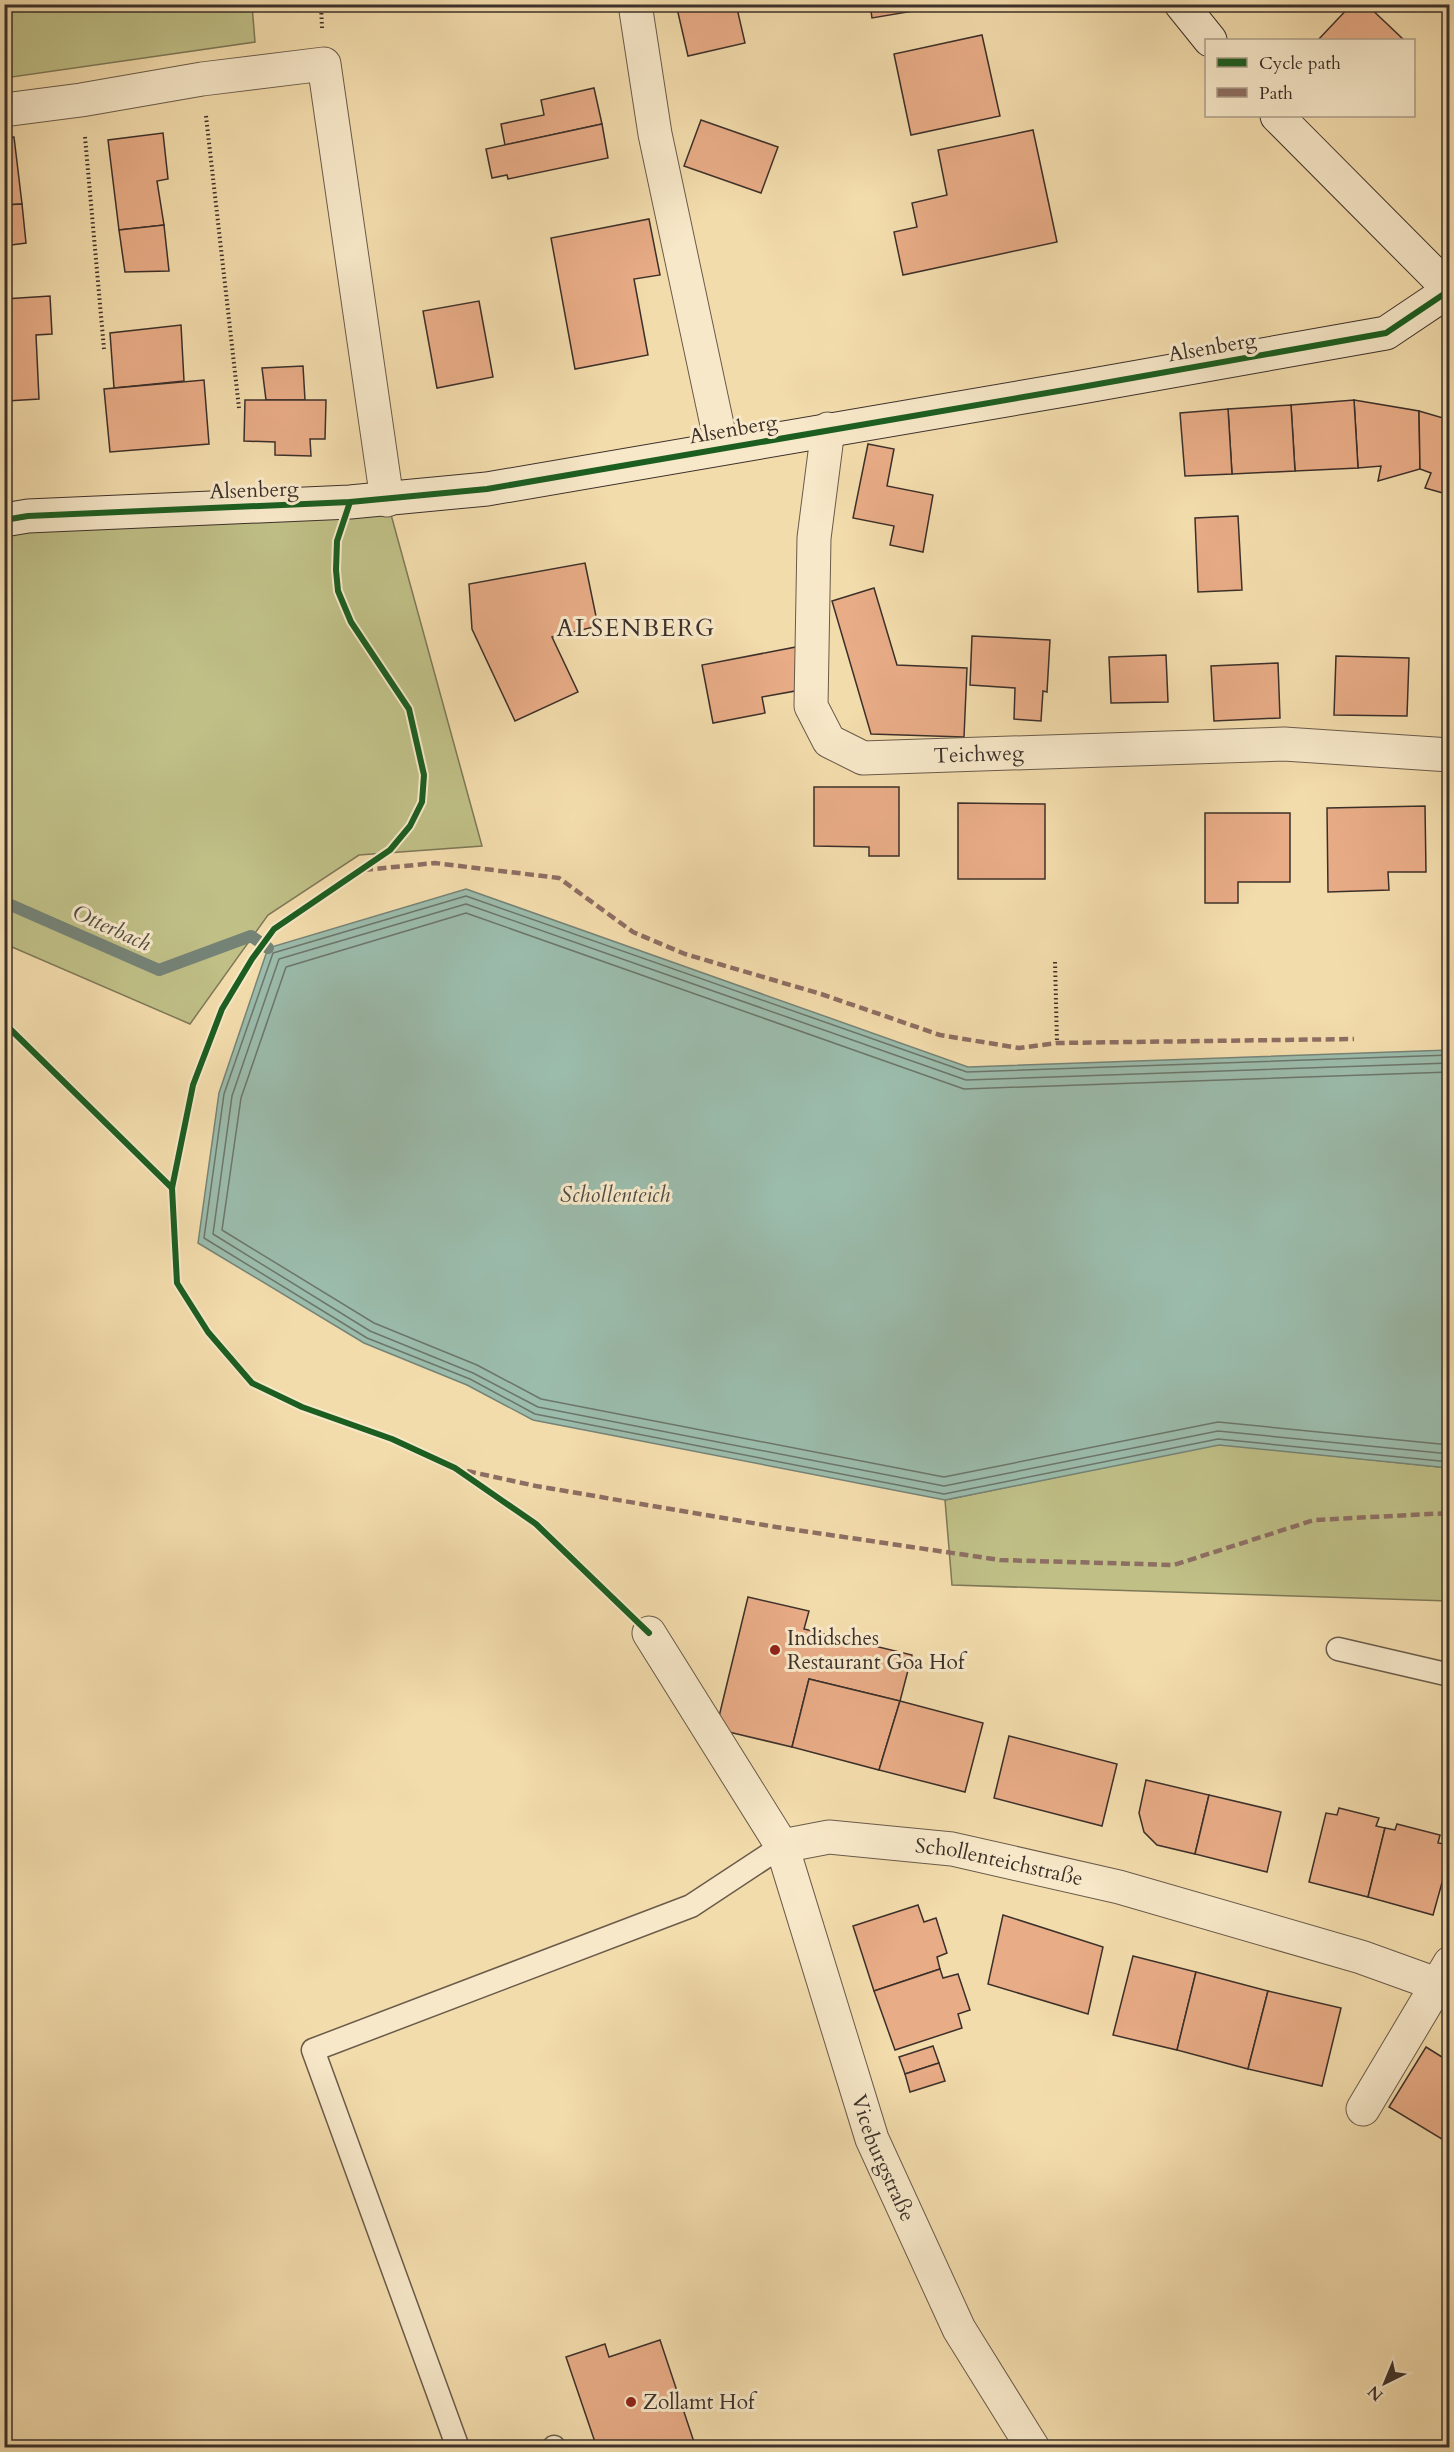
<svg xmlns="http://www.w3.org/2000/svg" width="1454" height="2452" viewBox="0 0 1454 2452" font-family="Cardo,serif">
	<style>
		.green { fill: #bfbf86; stroke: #7e7858; stroke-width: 1.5 }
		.water { fill: #9bbbab; stroke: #758377; stroke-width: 1.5 }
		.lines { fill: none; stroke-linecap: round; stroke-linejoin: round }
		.shore { stroke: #6c766a; stroke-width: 1.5 }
		.stream { stroke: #758377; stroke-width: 12 }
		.building { fill: #e8ac86; stroke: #3c302a; stroke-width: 1.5 }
		.lane-casing { stroke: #6a5b4a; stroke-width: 25 }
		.street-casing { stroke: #6a5b4a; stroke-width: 35 }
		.secondary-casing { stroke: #3c302a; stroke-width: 35 }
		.path { stroke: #3c302a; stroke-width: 4; stroke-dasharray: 1.5 3; stroke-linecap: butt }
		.lane { stroke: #f7e8c9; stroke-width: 22 }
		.street { stroke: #f7e8c9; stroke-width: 33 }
		.secondary { stroke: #f7e8c9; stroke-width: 33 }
		.quiet { stroke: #8d6e63; stroke-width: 4.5; stroke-dasharray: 9 4.5; stroke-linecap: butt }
		.cycleway-casing { stroke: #f7e8c9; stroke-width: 10 }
		.cycleway { stroke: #1b5e20; stroke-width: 6 }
		.poi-dot { fill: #8f2418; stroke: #f7e8c9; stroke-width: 2 }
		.labels { text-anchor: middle; stroke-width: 6; stroke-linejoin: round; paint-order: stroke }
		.street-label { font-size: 21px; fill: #3c302a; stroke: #f7e8c9 }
		.poi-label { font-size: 21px; fill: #3c302a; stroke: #f7e8c9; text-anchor: start }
		.water-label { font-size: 22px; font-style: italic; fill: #4f4c44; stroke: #f7e8c9 }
		.quarter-label { font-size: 24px; letter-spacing: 1.5px; fill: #3c302a; stroke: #f7e8c9 }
	</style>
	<rect width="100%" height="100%" fill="#f3dcac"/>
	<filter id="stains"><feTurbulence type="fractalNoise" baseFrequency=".00333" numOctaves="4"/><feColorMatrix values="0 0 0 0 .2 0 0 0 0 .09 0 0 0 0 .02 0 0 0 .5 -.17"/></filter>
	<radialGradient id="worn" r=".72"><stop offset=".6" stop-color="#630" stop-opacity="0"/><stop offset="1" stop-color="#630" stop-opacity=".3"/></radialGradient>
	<g class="green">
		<polygon points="4,5 252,5 255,42 5,78"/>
		<polygon points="387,500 482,846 359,855 268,915 190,1024 5,944 4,520"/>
		<polygon points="1219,1444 1449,1468 1449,1601 952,1585 945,1500"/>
	</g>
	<polygon class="water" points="466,889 968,1067 1449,1050 1449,1468 1219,1445 945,1500 533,1420 467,1385 364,1343 198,1243 219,1093 268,948"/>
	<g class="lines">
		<g class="shore">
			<polyline points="1450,1055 967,1072 466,896 273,953 224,1094 204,1238 367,1338 470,1379 535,1414 944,1494 1218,1439 1450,1462"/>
			<polyline points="1450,1063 966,1080 466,904 279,959 232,1096 213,1234 370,1331 473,1373 538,1407 944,1486 1218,1431 1450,1454"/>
			<polyline points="1450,1072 964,1089 466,913 286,967 241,1098 222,1230 374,1323 477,1365 541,1399 944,1477 1218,1422 1450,1445"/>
		</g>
		<polyline class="stream" points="4,902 159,970 251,936 268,948"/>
	</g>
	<g class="building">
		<polygon points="676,4 736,4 745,43 688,56"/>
		<polygon points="870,4 955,4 872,18"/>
		<polygon points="1352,4 1366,4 1404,40 1318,40"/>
		<polygon points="982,35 1000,116 911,135 894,54"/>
		<polygon points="594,88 602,124 505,145 501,124 544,115 541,100"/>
		<polygon points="701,120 778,147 761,193 684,166"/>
		<polygon points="602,124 608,158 508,179 507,175 492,178 486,149"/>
		<polygon points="1033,130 1057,242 903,275 894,232 917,227 912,203 947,195 938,150"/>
		<polygon points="163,133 168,179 157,181 164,225 119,230 108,140"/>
		<polygon points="14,137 22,204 4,205 4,138"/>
		<polygon points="22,204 26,243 4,246 4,205"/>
		<polygon points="649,219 660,275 634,279 648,355 575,369 551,238"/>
		<polygon points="164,225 169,271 125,272 119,230"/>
		<polygon points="50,296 52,334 36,335 39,399 7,401 4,299"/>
		<polygon points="479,301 493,377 437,388 423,311"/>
		<polygon points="181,325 184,381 114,388 110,333"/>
		<polygon points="303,366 305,400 266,400 262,368"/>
		<polygon points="204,380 209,444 110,452 104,389"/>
		<polygon points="245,400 326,400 325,439 310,439 311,456 275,455 275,442 244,441"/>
		<polygon points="1354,400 1419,411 1420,469 1378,481 1381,466 1358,468"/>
		<polygon points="1354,400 1358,468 1295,471 1291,405"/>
		<polygon points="1291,405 1295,471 1232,474 1228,409"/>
		<polygon points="1228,409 1232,474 1185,476 1180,413"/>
		<polygon points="1419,411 1450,420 1450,495 1425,488 1431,473 1420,469"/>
		<polygon points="868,444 894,449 887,486 933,495 923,552 890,545 894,526 853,518"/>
		<polygon points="1238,516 1242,590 1198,592 1195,518"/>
		<polygon points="585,563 598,626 552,637 578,692 515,721 472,629 469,584"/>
		<polygon points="874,588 897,665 967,668 964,737 871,734 832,601"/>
		<polygon points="972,636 1050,640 1047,692 1043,691 1041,721 1014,719 1015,688 970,685"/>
		<polygon points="796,647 795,691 762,697 765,713 713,723 702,665"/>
		<polygon points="1166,655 1168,702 1111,703 1109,657"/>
		<polygon points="1336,656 1409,658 1407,716 1334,715"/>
		<polygon points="1278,663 1280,718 1214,721 1211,666"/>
		<polygon points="814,787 899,787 899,856 869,856 869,847 814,846"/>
		<polygon points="958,803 1045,804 1045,879 958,879"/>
		<polygon points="1425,806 1426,872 1388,872 1389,890 1328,892 1327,808"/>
		<polygon points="1205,813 1290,813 1290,882 1238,882 1238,903 1205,903"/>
		<polygon points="748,1597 809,1611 804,1629 912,1655 900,1701 809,1679 792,1747 716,1729"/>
		<polygon points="809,1679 900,1701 879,1770 792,1747"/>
		<polygon points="900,1701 983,1723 965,1792 879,1770"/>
		<polygon points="1009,1736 1117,1764 1102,1826 994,1798"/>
		<polygon points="1146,1780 1209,1795 1195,1854 1157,1845 1144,1832 1139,1813"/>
		<polygon points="1209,1795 1281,1812 1267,1872 1195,1854"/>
		<polygon points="1339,1808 1379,1818 1376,1826 1385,1828 1368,1897 1309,1882 1326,1813 1337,1815"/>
		<polygon points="1397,1824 1440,1835 1438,1843 1450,1845 1450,1854 1433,1915 1368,1897 1385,1828 1395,1830"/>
		<polygon points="918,1905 924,1922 936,1918 947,1953 937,1957 940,1969 874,1991 853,1926"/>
		<polygon points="1003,1915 1103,1947 1088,2014 988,1984"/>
		<polygon points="1133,1956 1196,1972 1177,2050 1113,2035"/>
		<polygon points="940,1969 943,1978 958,1974 970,2010 958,2014 962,2028 895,2050 874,1991"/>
		<polygon points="1196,1972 1268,1991 1248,2069 1177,2050"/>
		<polygon points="1268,1991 1341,2008 1322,2086 1248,2069"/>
		<polygon points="933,2046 939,2063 905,2074 899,2057"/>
		<polygon points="1426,2047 1450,2062 1450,2144 1389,2107"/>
		<polygon points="939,2063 945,2081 910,2092 905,2074"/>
		<polygon points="660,2340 696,2448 597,2448 566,2357 605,2344 609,2357"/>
	</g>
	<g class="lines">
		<g class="lane-casing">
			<g id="lane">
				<polyline points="1338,1649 1450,1675"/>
				<polyline points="554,2447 554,2448"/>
				<polyline points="458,2448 313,2050 691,1906 782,1846"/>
			</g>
		</g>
		<g class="street-casing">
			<g id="street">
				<polyline points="635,4 655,134 722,448"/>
				<polyline points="4,110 81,100 202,79 324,64 387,500"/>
				<path id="s1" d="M 828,429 L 814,538 L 811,706 L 829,741 L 863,758 L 1284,744 L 1450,755"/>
				<path id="s2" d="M 649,1633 L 782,1846 L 829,1837 L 952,1849 L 1119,1887 L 1361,1957 L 1436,1984 L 1450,1993"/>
				<path id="s3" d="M 782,1846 L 872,2139 L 959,2329 L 1033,2448"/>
				<polyline points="1363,2109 1450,1963"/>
			</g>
		</g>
		<g class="secondary-casing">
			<g id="secondary">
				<polyline points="1181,4 1210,40"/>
				<polyline points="1277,116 1450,290"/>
				<polyline points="4,520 28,516 350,502 487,489 1076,388 1386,333 1450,290"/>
			</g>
		</g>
		<g class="path">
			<polyline points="321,4 322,28"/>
			<polyline points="206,116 239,408"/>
			<polyline points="85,137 104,349"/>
			<polyline points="1055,962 1057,1043"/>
		</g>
		<use href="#lane" class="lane"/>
		<use href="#street" class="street"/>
		<use href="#secondary" class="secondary"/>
		<g class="quiet">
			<polyline points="364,870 435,863 559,878 633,932 685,954 821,994 940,1035 1019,1048 1057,1043 1354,1039"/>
			<polyline points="467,1471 536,1486 776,1527 1000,1560 1174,1565 1314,1520 1450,1513"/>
		</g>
		<g class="cycleway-casing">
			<g id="cycleway">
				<polyline points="350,502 337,541 336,570 338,591 351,622 409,709 424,775 422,802 410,826 390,850 274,929 252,959 222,1009 193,1085 172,1188 177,1283 208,1332 252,1383 302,1407 392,1439 455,1468 536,1524 649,1633"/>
				<polyline points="4,520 28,516 350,502 487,489 1076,388 1386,333 1450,290"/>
				<polyline points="4,1023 172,1188"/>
			</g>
		</g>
		<use href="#cycleway" class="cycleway"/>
	</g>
	<g class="poi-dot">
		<circle cx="775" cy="1650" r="6"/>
		<circle cx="631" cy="2402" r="6"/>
	</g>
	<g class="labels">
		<g class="street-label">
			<text transform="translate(1212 347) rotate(-10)" y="7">Alsenberg</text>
			<text transform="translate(733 429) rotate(-10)" y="7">Alsenberg</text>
			<text transform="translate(254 490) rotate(-2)" y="7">Alsenberg</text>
			<text dy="7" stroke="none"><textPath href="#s1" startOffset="471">Teichweg</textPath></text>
			<text dy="7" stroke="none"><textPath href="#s2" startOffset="471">Schollenteichstraße</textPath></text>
			<text dy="7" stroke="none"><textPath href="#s3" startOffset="328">Viceburgstraße</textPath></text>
		</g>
		<g class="poi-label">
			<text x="787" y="1645">Indidsches<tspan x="787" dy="24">Restaurant Goa Hof</tspan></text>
			<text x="643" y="2409">Zollamt Hof</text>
		</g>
		<g class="water-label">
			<text transform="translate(112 927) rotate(24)" y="8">Otterbach</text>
			<text x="615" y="1202">Schollenteich</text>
		</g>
		<g class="quarter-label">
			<text x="636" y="636">ALSENBERG</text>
		</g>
	</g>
	<rect width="1454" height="2452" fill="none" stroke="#f3dcac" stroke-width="24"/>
	<rect x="6" y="6" width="1442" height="2440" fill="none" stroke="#3c302a" stroke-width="3"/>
	<rect x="12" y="12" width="1430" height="2428" fill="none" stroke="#3c302a" stroke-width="1.5"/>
	<rect x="1205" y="39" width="210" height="78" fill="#f7e8c9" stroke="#ac9e89" stroke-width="1.5"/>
	<rect x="1217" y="58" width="30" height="9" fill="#1b5e20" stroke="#ac9e89" stroke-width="1.5"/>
	<text x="1259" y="69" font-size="18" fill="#3c302a">Cycle path</text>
	<rect x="1217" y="88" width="30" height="9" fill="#8d6e63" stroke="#ac9e89" stroke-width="1.5"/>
	<text x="1259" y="99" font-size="18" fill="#3c302a">Path</text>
	<g transform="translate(1385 2383) rotate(223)" stroke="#f7e8c9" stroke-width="4.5" paint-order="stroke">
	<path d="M0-4.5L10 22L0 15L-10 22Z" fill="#3c302a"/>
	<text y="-9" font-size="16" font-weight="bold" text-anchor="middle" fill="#3c302a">N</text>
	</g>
	<rect width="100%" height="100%" filter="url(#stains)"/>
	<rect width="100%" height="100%" fill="url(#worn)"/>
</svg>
